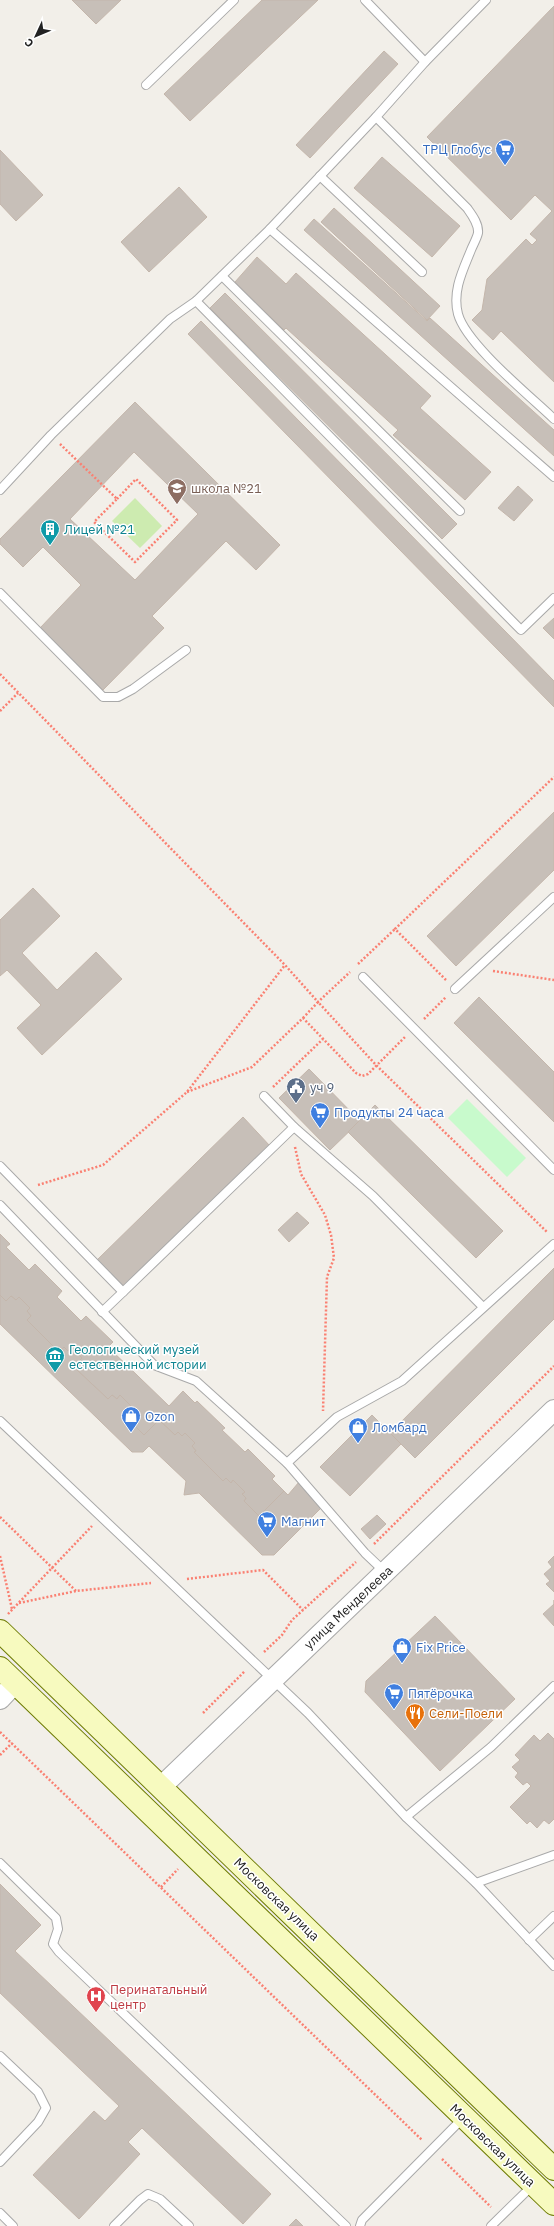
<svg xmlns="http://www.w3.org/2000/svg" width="554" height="2226" viewBox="0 0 554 2226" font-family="'IBM Plex Sans',sans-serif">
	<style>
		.grass { fill: #cdebb0 }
		.park { fill: #c8facc }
		.building { fill: #c7bfb8; stroke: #c4b6ab; fill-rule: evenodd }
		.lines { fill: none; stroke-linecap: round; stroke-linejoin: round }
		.service-casing { stroke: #a9a9a9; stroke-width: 10 }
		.tertiary-casing { stroke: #a9a9a9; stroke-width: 22 }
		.secondary-casing { stroke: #707d05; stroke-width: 24 }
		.path { stroke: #fa8072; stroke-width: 2.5; stroke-dasharray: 2 2; stroke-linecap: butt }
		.service { stroke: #fff; stroke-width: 8 }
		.tertiary { stroke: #fff; stroke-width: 20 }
		.secondary { stroke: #f7fabf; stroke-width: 22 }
		.labels { text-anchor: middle; stroke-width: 3; stroke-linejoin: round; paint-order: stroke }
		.shop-label { font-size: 13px; fill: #366cbe; stroke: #fff; text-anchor: start }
		.education-label { font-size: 13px; fill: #785e54; stroke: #fff; text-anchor: start }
		.culture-label { font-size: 13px; fill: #0d838f; stroke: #fff; text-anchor: start }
		.service-label { font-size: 13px; fill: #4e5e75; stroke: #fff; text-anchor: start }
		.street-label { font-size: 13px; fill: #222; stroke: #fff }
		.food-label { font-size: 13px; fill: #c56008; stroke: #fff; text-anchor: start }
		.health-label { font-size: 13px; fill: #be3a42; stroke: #fff; text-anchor: start }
	</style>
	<rect width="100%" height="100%" fill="#f2efe9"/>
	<polygon class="grass" points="135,498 162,526 140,548 112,521"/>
	<polygon class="park" points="467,1099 526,1158 507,1177 448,1118"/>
	<g class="building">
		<polygon points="72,0 121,0 96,24"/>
		<polygon points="262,0 318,0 190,121 164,94"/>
		<polygon points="554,6 554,382 501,331 493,340 472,320 482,310 487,279 526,239 532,245 537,240 530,234 552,211 535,195 511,220 427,137"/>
		<polygon points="384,51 398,64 310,158 296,145"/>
		<polygon points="0,150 43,195 16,221 0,204"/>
		<polygon points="382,157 460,226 432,257 354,188"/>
		<polygon points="179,187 207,217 149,272 121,242"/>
		<polygon points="334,208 440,306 427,320 321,222"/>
		<polygon points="314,219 427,321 430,318 554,430 554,456 304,230"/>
		<polygon points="257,257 286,284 296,273 431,396 420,408 491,472 465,500 393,435 398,430 286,328 284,330 235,282"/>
		<polygon points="225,293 457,524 442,539 210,308"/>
		<polygon points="201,321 554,681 554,707 188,334"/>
		<path d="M 135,402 L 280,545 L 256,570 L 226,541 L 152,616 L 164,628 L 103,690 L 40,628 L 81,585 L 43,547 L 23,567 L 0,544 L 0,539 ZM 134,452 L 198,514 L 135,580 L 70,519 Z"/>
		<polygon points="518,486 533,500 514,521 498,508"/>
		<polygon points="554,618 554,639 543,628"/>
		<polygon points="554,812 554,870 456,966 427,936"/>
		<polygon points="33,888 60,916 22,953 57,990 96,952 122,979 42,1055 17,1028 41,1005 7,970 0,976 0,920"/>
		<polygon points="479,997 554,1072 554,1122 454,1023"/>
		<polygon points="309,1069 360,1121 330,1150 279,1098"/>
		<polygon points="375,1105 503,1231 476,1258 348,1132"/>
		<polygon points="243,1117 270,1146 124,1288 97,1260"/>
		<polygon points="297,1212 309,1223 289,1242 278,1230"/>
		<polygon points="0,1234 10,1244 6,1247 29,1270 35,1264 62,1291 57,1297 81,1321 86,1316 113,1342 108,1347 169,1406 183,1391 195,1403 197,1401 225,1428 222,1430 245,1452 248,1449 275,1476 272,1479 284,1491 259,1516 244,1501 246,1498 242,1494 245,1492 233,1480 231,1483 226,1478 223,1481 194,1452 196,1451 192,1446 195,1443 185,1433 182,1436 178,1432 175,1435 159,1420 144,1435 127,1418 131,1414 127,1410 131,1406 120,1395 117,1399 112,1395 108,1399 77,1370 82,1365 78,1362 82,1358 71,1347 68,1351 64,1347 59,1352 27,1320 31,1316 27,1311 30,1308 19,1297 16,1300 11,1296 6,1301 0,1295"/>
		<polygon points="554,1268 554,1319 415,1458 390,1433"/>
		<polygon points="0,1295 6,1301 11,1296 16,1300 19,1297 30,1308 27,1311 31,1316 27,1320 59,1352 64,1347 68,1351 71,1347 82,1358 78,1362 82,1365 77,1370 108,1399 112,1395 117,1399 120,1395 131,1406 127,1410 131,1414 127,1418 144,1435 159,1420 175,1435 178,1432 182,1436 185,1433 195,1443 192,1446 196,1451 194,1452 223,1481 226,1478 231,1483 233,1480 245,1492 242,1494 246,1498 244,1501 259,1516 284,1491 288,1495 299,1482 322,1507 274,1555 262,1555 199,1493 184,1495 186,1481 149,1446 143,1452 132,1452 0,1324"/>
		<polygon points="372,1415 401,1444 350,1496 320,1467"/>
		<polygon points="377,1515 386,1524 370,1539 361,1529"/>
		<polygon points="554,1556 554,1592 546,1584 550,1581 544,1574 552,1567 548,1562"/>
		<polygon points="554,1600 554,1626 543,1614 554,1604"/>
		<polygon points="435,1616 515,1699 440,1771 365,1692 366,1681"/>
		<polygon points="548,1733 554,1739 554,1819 549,1824 544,1820 537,1828 530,1821 527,1824 510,1807 531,1786 527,1782 523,1785 515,1777 518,1773 512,1767 520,1760 515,1755 534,1735 540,1741"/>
		<polygon points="0,1884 41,1925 15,1951 271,2194 243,2224 142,2128 128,2142 140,2154 79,2219 33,2175 94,2111 105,2121 119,2106 0,1993"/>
		<polygon points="296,2219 303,2226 289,2226"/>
	</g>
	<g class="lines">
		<g class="service-casing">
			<g id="service">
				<polyline points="365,0 425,62"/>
				<polyline points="146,85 234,0"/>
				<path d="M 376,117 L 467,208 C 472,215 479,224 478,233 C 477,238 473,245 471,250 C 463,270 452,291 458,314 C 466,344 530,396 554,419"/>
				<polyline points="320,176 422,272"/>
				<polyline points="270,229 554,477"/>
				<polyline points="222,276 460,511"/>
				<polyline points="196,301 521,630 554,598"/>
				<polyline points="0,490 51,435 170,319 196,301 270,229 376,117 425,62 486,0"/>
				<polyline points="0,593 103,697 118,697 133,689 186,650"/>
				<polyline points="363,977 554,1170"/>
				<polyline points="455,989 554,897"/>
				<polyline points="264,1096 294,1127 373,1196 483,1307"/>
				<polyline points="0,1166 123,1292 294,1127"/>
				<polyline points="0,1205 154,1365 196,1381 287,1463 365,1553 385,1572"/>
				<polyline points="102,1312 123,1292"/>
				<polyline points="0,1421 308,1713 406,1817 476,1883 554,1966"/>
				<polyline points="287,1463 337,1417 402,1381 554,1244"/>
				<polyline points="406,1817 491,1747 554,1686"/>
				<polyline points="0,1863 56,1918 58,1929 53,1944 59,1952 346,2226"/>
				<polyline points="476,1883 554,1855"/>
				<polyline points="529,1940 554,1916"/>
				<polyline points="0,2056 38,2092 46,2108 38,2122 0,2162"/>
				<polyline points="0,2213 13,2226"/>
				<polyline points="114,2226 140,2200 148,2194 160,2199 189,2226"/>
				<polyline points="360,2226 362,2220 464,2117"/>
				<polyline points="491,2226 533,2185"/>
			</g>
		</g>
		<g class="tertiary-casing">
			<g id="tertiary">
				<polyline points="0,1699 15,1683"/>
				<polyline points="162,1786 554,1410"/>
			</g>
		</g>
		<g class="secondary-casing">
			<g id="secondary">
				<polyline points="0,1631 554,2169"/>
				<polyline points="0,1668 554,2204"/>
			</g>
		</g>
		<g class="path">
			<polyline points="60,444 117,499 94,522 135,562 177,520 136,479 117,499"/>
			<polyline points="0,674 285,965 318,1002 350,972"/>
			<polyline points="0,711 18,693"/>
			<polyline points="358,964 395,929"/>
			<polyline points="493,971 554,980"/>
			<polyline points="446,980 395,929 554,777"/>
			<polyline points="303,1018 318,1002 376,1065 547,1232"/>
			<polyline points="424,1019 446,997"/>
			<polyline points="273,1087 323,1039"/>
			<polyline points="187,1092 252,1067 303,1018 356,1073 362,1076 368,1074 405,1037"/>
			<polyline points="295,1147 301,1174 325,1215 331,1235 334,1258 327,1277 323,1411"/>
			<polyline points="38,1185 103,1165 187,1092 285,965"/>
			<polyline points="0,1517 76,1591"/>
			<polyline points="374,1544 554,1366"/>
			<polyline points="0,1556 12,1609"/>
			<polyline points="187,1579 263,1570 303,1610"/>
			<polyline points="19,1603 76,1591 151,1583"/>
			<polyline points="8,1614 92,1526"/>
			<polyline points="264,1652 282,1635 292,1620 356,1562"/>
			<polyline points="203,1713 245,1671"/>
			<polyline points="0,1732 422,2140"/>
			<polyline points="0,1755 12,1743"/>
			<polyline points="161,1887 178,1869"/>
			<polyline points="442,2159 491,2207"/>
		</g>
		<use href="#service" class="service"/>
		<use href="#tertiary" class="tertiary"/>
		<use href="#secondary" class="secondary"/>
	</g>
	<defs>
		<g id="supermarket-pin" transform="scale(1)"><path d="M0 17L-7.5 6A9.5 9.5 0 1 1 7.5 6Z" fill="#3f7fe0" stroke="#fff"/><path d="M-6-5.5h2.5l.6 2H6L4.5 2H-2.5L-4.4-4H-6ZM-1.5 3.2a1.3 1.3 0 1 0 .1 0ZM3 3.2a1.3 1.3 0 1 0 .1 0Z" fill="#fff"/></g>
		<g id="school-pin" transform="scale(1)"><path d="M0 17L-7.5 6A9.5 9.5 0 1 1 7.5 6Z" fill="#8d6e63" stroke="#fff"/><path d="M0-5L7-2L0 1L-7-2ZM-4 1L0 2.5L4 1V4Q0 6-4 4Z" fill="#fff"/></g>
		<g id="building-pin" transform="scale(1)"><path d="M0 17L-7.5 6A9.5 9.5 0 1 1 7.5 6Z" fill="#0f9aa8" stroke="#fff"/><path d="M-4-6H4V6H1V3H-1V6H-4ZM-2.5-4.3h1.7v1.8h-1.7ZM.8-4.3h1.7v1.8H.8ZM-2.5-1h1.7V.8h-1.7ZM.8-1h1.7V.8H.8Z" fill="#fff"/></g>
		<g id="civic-pin" transform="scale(1)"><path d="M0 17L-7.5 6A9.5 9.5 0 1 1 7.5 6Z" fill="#5c6f8a" stroke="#fff"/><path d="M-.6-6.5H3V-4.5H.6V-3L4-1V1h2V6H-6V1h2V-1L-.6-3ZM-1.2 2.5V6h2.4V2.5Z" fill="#fff"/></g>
		<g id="museum-pin" transform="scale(1)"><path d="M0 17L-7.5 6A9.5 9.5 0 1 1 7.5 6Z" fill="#0f9aa8" stroke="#fff"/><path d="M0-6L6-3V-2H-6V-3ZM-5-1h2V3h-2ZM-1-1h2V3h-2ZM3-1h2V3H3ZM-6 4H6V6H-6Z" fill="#fff"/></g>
		<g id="shop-pin" transform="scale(1)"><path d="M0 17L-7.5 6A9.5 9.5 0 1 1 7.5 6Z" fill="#3f7fe0" stroke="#fff"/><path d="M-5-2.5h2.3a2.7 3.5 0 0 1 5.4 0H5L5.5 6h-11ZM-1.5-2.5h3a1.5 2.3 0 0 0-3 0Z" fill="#fff"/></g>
		<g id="restaurant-pin" transform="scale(1)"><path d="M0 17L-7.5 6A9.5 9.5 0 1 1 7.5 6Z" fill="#e8710a" stroke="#fff"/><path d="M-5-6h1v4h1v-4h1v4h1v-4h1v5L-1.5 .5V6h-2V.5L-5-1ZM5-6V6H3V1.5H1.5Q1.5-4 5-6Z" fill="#fff"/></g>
		<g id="hospital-pin" transform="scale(1)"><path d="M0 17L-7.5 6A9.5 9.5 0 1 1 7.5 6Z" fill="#e0444e" stroke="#fff"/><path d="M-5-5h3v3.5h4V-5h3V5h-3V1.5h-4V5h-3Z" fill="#fff"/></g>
	</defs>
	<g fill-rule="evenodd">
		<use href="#supermarket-pin" x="505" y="149"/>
		<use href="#school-pin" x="177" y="488"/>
		<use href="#building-pin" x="50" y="529"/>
		<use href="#civic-pin" x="296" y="1087"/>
		<use href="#supermarket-pin" x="320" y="1112"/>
		<use href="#museum-pin" x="55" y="1356"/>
		<use href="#shop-pin" x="131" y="1416"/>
		<use href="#shop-pin" x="358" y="1427"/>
		<use href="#supermarket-pin" x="267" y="1521"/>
		<use href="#shop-pin" x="402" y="1647"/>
		<use href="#supermarket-pin" x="394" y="1693"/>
		<use href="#restaurant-pin" x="415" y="1713"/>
		<use href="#hospital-pin" x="96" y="1996"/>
	</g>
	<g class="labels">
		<g class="shop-label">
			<text x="491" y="154" text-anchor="end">ТРЦ Глобус</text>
			<text x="334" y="1117">Продукты 24 часа</text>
			<text x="145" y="1421">Ozon</text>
			<text x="372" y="1432">Ломбард</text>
			<text x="281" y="1526">Магнит</text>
			<text x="416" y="1652">Fix Price</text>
			<text x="408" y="1698">Пятёрочка</text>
		</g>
		<g class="education-label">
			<text x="191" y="493">школа №21</text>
		</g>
		<g class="culture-label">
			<text x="64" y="534">Лицей №21</text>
			<text x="69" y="1354">Геологический музей<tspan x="69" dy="15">естественной истории</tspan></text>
		</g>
		<g class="service-label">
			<text x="310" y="1092">уч 9</text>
		</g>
		<g class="street-label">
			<text transform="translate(348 1607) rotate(-43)" y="5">улица Менделеева</text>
			<text transform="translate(277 1899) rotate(44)" y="5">Московская улица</text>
			<text transform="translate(493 2145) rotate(44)" y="5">Московская улица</text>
		</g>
		<g class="food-label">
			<text x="429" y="1718">Сели-Поели</text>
		</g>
		<g class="health-label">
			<text x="110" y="1994">Перинатальный<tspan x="110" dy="15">центр</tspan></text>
		</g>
	</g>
	<g transform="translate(36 36) rotate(226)" stroke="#ffffff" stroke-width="3" paint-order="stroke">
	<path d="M0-3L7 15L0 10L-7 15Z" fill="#222222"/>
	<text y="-6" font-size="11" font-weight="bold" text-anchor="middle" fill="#222222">С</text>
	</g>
</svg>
